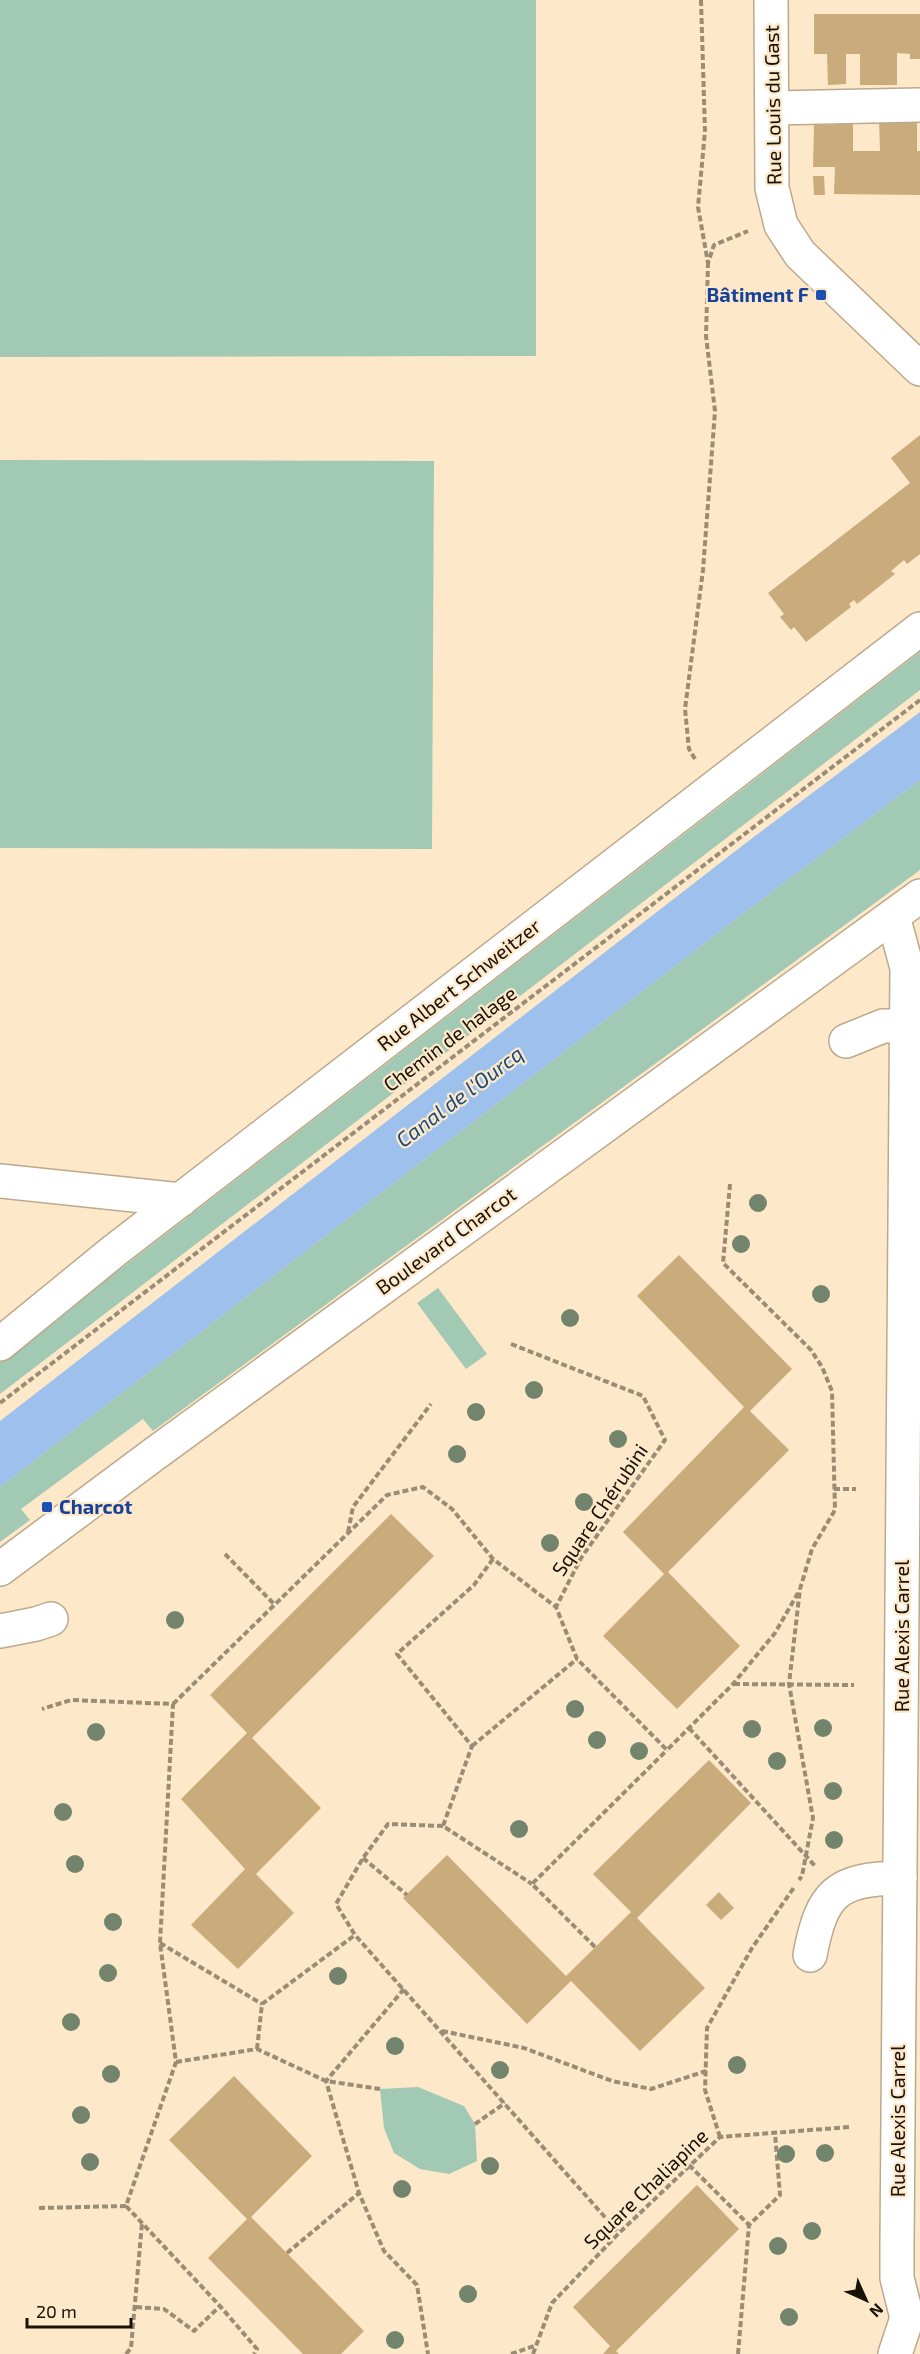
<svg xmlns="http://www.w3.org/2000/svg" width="920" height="2354" viewBox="0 0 920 2354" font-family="'Exo 2',sans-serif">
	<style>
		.green { fill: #a2c9b3 }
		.water { fill: #9dc1ec }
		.building { fill: #caab7b }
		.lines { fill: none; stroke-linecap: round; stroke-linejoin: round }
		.minor-casing { stroke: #bca98c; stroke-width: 36 }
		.path { stroke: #9b8c75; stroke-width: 4; stroke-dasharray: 6 3; stroke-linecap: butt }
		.minor { stroke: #fff; stroke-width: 33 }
		.tree { fill: #73846c }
		.transit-dot { fill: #1a4fb4; stroke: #fde8c9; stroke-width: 2 }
		.labels { text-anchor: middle; stroke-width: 4.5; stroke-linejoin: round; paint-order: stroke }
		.street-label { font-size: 20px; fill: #181106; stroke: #fde8c9 }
		.transit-label { font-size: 20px; font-weight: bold; fill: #164399; stroke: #fde8c9; text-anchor: end }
		.water-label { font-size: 21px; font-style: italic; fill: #16497d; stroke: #fde8c9 }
	</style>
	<rect width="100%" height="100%" fill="#fde8c9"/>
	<g class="green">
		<polygon points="0,0 536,0 536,356 0,357"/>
		<polygon points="0,460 434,461 432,849 0,848"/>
		<polygon points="920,652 920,690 0,1394 0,1362"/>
		<polygon points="920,780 920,870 153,1431 143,1419 21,1509 30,1520 0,1542 0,1487 749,909"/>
		<polygon points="438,1288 487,1354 466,1369 417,1303"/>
		<polygon points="418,2087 464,2106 475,2124 477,2161 449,2174 420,2169 394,2153 384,2128 380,2089"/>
	</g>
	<polygon class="water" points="920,712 920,780 749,909 0,1487 0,1421 751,839"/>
	<g class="building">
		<polygon points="814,14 920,14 920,59 910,59 910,54 897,53 897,85 860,85 860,54 846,54 846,84 828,85 827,54 814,54"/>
		<polygon points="853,120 853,151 880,151 879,120 917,120 917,151 920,151 920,195 834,194 835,167 813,167 814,125 834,125 834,121"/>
		<polygon points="813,176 824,176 825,195 814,195"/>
		<polygon points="920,435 920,554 907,564 904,560 891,571 895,574 857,604 854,600 849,604 851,607 806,642 794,627 791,630 780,617 784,614 768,593 910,483 891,458"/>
		<polygon points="679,1255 792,1369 750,1411 789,1450 668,1572 740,1646 677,1709 603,1636 664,1574 623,1532 744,1407 637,1296"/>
		<polygon points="391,1514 434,1556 252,1738 321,1808 256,1874 294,1913 238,1969 191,1925 245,1869 181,1799 247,1733 210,1695"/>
		<polygon points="709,1760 751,1803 637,1918 705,1988 640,2051 571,1981 527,2024 403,1898 447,1855 566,1976 631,1912 593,1874"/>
		<polygon points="719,1892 734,1908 721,1920 706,1905"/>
		<polygon points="234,2076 312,2156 251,2217 364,2331 341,2354 303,2354 208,2258 247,2219 169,2140"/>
		<polygon points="697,2185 739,2229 616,2351 619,2354 603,2354 610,2346 573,2307"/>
	</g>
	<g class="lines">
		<g class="minor-casing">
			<g id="minor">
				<polyline points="771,0 772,188 781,225 800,254 920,369"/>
				<polyline points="772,108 920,105"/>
				<polyline points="893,916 907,968 897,2247 897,2278 907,2318 895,2354"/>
				<polyline points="846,1041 883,1026 907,1026"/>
				<polyline points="0,1181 181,1200"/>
				<polyline points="0,1344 114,1251 920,629"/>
				<polyline points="0,1569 153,1455 920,896"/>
				<polyline points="0,1631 36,1624 51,1619"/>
				<path d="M 810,1955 C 822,1893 836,1879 900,1878"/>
			</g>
		</g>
		<g class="path">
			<polyline points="701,0 705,131 698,207 708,263 714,245 748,231"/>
			<polyline points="695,759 689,749 685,709 703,570 715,411 706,336 708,263"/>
			<polyline points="730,1184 723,1263 811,1350 822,1367 832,1391 835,1510 812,1549 800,1589 789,1684 813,1818 802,1876 799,1880"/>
			<polyline points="511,1344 643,1396 665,1440 581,1558 556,1607"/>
			<polyline points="0,1403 920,700"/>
			<polyline points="834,1489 856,1489"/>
			<polyline points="348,1532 353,1507 431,1404"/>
			<polyline points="225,1554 275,1605"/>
			<polyline points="493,1559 474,1585 397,1654 472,1746 443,1826 532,1884"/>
			<polyline points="734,1684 854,1685"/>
			<polyline points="173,1704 387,1495 423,1487 452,1509 493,1559 556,1607 577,1659 667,1750 733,1684 775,1633 798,1593"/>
			<polyline points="689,1728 816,1867"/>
			<polyline points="472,1746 577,1659"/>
			<polyline points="443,1826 388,1824 363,1858 336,1904 355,1935 619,2233"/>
			<polyline points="363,1858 407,1895"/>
			<polyline points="160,1943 262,2004"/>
			<polyline points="595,1947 532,1884 667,1750"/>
			<polyline points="404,1989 326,2081 359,2193 384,2251 417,2285 428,2354"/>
			<polyline points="442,2031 524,2048 612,2081 651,2089 706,2071"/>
			<polyline points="257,2049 262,2004 355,1935"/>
			<polyline points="176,2062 257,2049 326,2081 380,2089"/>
			<polyline points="475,2124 505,2103"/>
			<polyline points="720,2137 705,2090 707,2028 752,1948 795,1886"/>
			<polyline points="689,2165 749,2225"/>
			<polyline points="126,2206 220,2306 257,2349 254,2354"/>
			<polyline points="39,2208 126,2206 176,2062 160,1943 173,1704 71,1700 42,1709"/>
			<polyline points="287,2253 359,2193"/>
			<polyline points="136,2307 164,2309 194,2331 220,2306"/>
			<polyline points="126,2354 131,2348 142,2223"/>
			<polyline points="511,2354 534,2346"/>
			<polyline points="533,2354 552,2303 619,2233 720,2137 850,2127"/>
			<polyline points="738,2354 749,2225 780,2195 775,2133"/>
		</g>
		<use href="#minor" class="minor"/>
	</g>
	<g class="tree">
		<circle cx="758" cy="1203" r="9"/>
		<circle cx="741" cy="1244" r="9"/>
		<circle cx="821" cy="1294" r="9"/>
		<circle cx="570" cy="1318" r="9"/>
		<circle cx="534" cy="1390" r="9"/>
		<circle cx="476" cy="1412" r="9"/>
		<circle cx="618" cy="1439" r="9"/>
		<circle cx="457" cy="1454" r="9"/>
		<circle cx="584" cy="1502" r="9"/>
		<circle cx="550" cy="1543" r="9"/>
		<circle cx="175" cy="1620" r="9"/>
		<circle cx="575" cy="1709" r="9"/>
		<circle cx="823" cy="1728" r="9"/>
		<circle cx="752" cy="1729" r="9"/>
		<circle cx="96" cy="1732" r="9"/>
		<circle cx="597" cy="1740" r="9"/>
		<circle cx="639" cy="1751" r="9"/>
		<circle cx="777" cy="1761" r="9"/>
		<circle cx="833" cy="1791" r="9"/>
		<circle cx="63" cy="1812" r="9"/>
		<circle cx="519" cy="1829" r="9"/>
		<circle cx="834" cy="1840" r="9"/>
		<circle cx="75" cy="1864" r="9"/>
		<circle cx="113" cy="1922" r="9"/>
		<circle cx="108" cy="1973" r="9"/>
		<circle cx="338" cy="1976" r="9"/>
		<circle cx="71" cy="2022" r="9"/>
		<circle cx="395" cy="2046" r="9"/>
		<circle cx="737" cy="2065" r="9"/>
		<circle cx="500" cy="2070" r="9"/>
		<circle cx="111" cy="2074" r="9"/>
		<circle cx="81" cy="2115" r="9"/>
		<circle cx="825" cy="2153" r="9"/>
		<circle cx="786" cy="2154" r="9"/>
		<circle cx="90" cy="2162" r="9"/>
		<circle cx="490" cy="2166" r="9"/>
		<circle cx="402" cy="2189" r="9"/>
		<circle cx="812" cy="2231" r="9"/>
		<circle cx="778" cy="2246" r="9"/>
		<circle cx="468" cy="2294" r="9"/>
		<circle cx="789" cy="2317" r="9"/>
		<circle cx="395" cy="2340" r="9"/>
	</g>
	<g class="transit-dot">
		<rect x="815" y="289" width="12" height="12" rx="3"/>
		<rect x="41" y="1501" width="12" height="12" rx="3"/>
	</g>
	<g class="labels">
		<g class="street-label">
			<text transform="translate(773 105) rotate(-91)" y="7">Rue Louis du Gast</text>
			<text transform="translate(459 985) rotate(-38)" y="7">Rue Albert Schweitzer</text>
			<text transform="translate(450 1039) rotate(-37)" y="7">Chemin de halage</text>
			<text transform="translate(446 1241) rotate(-36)" y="7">Boulevard Charcot</text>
			<text transform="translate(600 1510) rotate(-56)" y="7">Square Chérubini</text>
			<text transform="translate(902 1636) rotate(-90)" y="7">Rue Alexis Carrel</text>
			<text transform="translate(898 2121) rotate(-90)" y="7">Rue Alexis Carrel</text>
			<text transform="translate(646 2189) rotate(-44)" y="7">Square Chaliapine</text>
		</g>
		<g class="transit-label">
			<text x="809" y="302">Bâtiment F</text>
			<text x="59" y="1514" text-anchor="start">Charcot</text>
		</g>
		<g class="water-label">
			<text transform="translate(460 1097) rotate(-37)" y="7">Canal de l'Ourcq</text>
		</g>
	</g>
	<g transform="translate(866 2300) rotate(135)" stroke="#fde8c9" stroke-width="4.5" paint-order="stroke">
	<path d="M0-4.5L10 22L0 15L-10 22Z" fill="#181106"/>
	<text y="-9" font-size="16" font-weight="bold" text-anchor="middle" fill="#181106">N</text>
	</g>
	<path d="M27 2318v9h104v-9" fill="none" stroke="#181106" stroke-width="3"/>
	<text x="36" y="2318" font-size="18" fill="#181106" stroke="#fde8c9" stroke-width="4.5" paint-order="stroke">20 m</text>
</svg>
